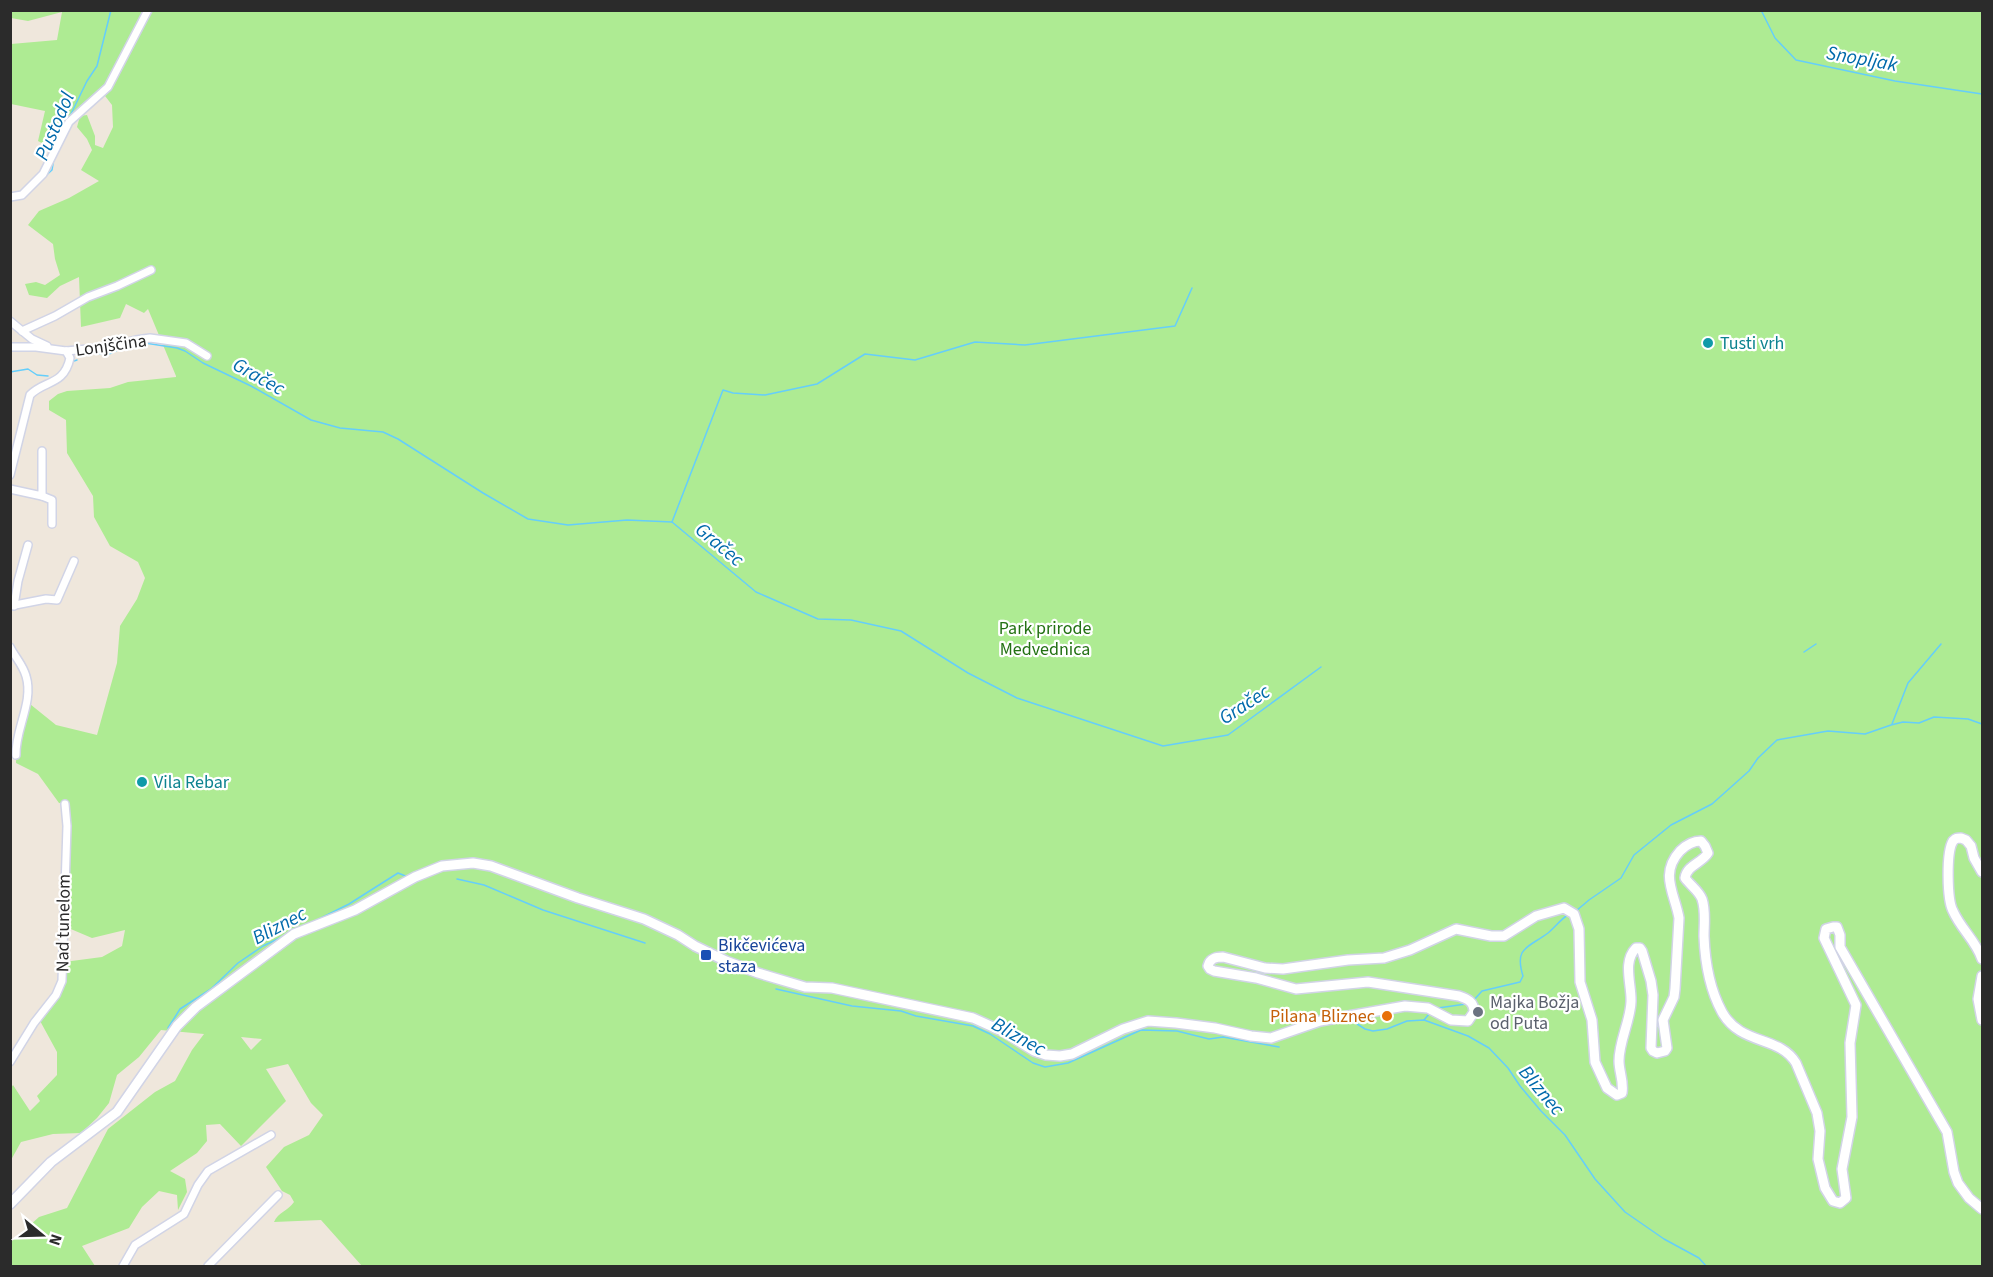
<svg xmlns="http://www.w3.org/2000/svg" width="1993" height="1277" viewBox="0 0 1993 1277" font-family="'Source Sans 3',sans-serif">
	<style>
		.green { fill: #aeeb93; fill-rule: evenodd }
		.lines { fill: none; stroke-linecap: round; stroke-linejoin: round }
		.stream { stroke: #65cefb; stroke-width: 1.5 }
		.street-casing { stroke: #d1d4e6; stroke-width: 10 }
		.secondary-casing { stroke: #d1d4e6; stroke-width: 12 }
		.street { stroke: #fff; stroke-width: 7 }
		.secondary { stroke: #fff; stroke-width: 9 }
		.culture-dot { fill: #0f9aa8; stroke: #fff; stroke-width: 2 }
		.transit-dot { fill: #1a4fb4; stroke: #fff; stroke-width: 2 }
		.worship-dot { fill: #6b7280; stroke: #fff; stroke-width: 2 }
		.food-dot { fill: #e8710a; stroke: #fff; stroke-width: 2 }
		.labels { text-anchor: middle; stroke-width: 4.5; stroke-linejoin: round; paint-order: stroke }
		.culture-label { font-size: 18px; fill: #0d838f; stroke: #fff; text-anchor: start }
		.street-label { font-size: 18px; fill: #2b2b2b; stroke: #fff }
		.park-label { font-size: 18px; fill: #237113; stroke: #fff }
		.transit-label { font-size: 18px; fill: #164399; stroke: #fff; text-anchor: start }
		.worship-label { font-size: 18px; fill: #5b616d; stroke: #fff; text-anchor: start }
		.food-label { font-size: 18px; fill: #c56008; stroke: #fff; text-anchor: end }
		.water-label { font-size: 20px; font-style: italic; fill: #006aab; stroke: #fff }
	</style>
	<rect width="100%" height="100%" fill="#efe7dc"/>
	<path class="green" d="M 11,11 L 1982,11 L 1982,1266 L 362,1266 L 321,1220 L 274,1222 C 278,1212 288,1211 294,1202 L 290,1195 L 282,1191 L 266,1167 L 284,1147 L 309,1135 L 323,1115 L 311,1103 L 288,1064 L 266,1069 L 286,1101 L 241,1146 L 220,1124 L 206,1125 L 207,1141 L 197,1153 L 170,1171 L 185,1179 L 187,1192 L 178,1210 L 177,1195 L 159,1191 L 142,1207 L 129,1228 L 82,1246 L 95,1266 L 11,1266 L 11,1242 L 39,1217 L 67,1208 L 108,1129 L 155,1092 L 175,1081 L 192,1050 L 204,1034 L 161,1030 L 139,1057 L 117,1075 L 109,1103 L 97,1118 L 81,1133 L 53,1134 L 21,1142 L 11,1160 L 11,1088 L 13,1085 L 30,1111 L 40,1101 L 37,1096 L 57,1075 L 57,1052 L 39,1019 L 57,998 L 64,962 L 102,957 L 122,946 L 125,930 L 92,938 L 66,927 L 69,804 L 59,803 L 38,774 L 16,763 L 17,738 L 25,700 L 56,725 L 97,735 L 117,663 L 120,626 L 137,599 L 145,578 L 138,562 L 110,546 L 94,517 L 93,496 L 67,453 L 66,420 L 49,410 L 49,401 L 58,394 L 67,391 L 110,388 L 128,382 L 176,377 L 176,376 L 148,309 L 144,313 L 126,304 L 120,318 L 81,327 L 79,277 L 60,286 L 47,298 L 29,295 L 25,284 L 36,282 L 45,285 L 60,275 L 55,259 L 53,244 L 28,225 L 39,211 L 69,198 L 99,181 L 81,170 L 92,150 L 87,139 L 77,127 L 80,116 L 87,115 L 95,136 L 95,145 L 103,148 L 113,127 L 112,105 L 102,92 L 66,123 L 53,149 L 38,141 L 45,111 L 11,104 L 11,44 L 57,40 L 62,12 L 28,21 L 11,18 ZM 241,1037 L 262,1039 L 251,1050 Z"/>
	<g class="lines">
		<g class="stream">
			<polyline points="1761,10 1775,38 1796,60 1895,81 1982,94"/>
			<polyline points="69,118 87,81 97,66 111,10"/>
			<polyline points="40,181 52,170 54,158"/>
			<polyline points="89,353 109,354 124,347 145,343 177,348 185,351 203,363 251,386 311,420 340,428 383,432 398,439 483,493 528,519 568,525 627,520 672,522 756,592 818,619 851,620 901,631 968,673 1017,698 1163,746 1228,735 1321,667"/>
			<polyline points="74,361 77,360"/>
			<polyline points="10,372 28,369 37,375 48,376"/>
			<polyline points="672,522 723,390 733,393 765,395 817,384 865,354 915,360 975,342 1025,345 1175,326 1192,288"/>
			<polyline points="1804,652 1816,644"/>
			<polyline points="1892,724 1908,683 1941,644"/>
			<polyline points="457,879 484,885 543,910 645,943"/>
			<polyline points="1576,911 1589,900 1621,878 1634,855 1671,825 1712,804 1749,771 1758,758 1777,740 1828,731 1865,734 1891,725 1903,722 1919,723 1934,717 1968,719 1982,724"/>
			<polyline points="313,922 349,904 398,873 408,877"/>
			<polyline points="776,989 852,1006 901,1011 916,1016 973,1026 990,1034 1033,1063 1045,1067 1068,1063 1141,1030 1177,1031 1209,1039 1223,1037 1279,1047"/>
			<path d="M 1473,1001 L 1482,991 L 1520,982 L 1523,976 C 1514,947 1528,948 1548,933 C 1555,927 1561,919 1569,914"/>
			<polyline points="1438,1008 1466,1004"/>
			<polyline points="1424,1020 1429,1014"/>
			<polyline points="1348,1021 1351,1020 1365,1029 1373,1031 1387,1029 1407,1021 1424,1020 1468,1036 1489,1048 1508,1068 1520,1086 1541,1111 1565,1135 1595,1179 1625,1212 1664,1239 1699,1258 1706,1266"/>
			<polyline points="168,1028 180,1009 211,989 238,963 263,946 284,936"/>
		</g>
		<g class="street-casing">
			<g id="street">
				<polyline points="10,197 22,195 43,174 69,122 108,87 148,10"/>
				<polyline points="10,321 32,339 47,346"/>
				<polyline points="22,331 55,316 88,297 117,286 151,270"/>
				<polyline points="10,347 36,347 66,351 109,347 136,340 150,338 186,343 207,356"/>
				<path d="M 10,475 L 30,395 C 44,380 64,386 70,358 L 66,351"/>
				<polyline points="10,489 42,496 42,451"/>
				<polyline points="42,496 52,500 52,524"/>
				<polyline points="10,606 46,599 57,600 74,561"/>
				<polyline points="14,606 18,581 28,545"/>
				<path d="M 10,647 C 15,657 23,665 26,676 C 34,702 15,729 16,755"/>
				<polyline points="10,1062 34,1023 56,995 62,981 67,826 65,804"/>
				<polyline points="123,1266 135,1245 184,1214 198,1185 208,1171 271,1135"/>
				<polyline points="208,1266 278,1195"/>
			</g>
		</g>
		<g class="secondary-casing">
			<g id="secondary">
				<path d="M 1982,872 L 1974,858 L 1971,846 L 1966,840 L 1961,838 C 1957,838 1956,838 1953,841 C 1946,852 1947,900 1953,911 C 1961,929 1976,941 1982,959"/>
				<polyline points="1982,976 1978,999 1982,1020"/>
				<path d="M 10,1204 L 51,1162 L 117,1112 L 177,1026 L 196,1007 L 294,934 L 355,910 L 415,877 L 442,866 L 473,863 L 491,866 L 578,898 L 644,919 L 678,935 L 695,946 L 726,961 L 758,973 L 805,987 L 832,988 L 973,1018 L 1004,1032 L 1034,1051 L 1046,1055 L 1060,1056 L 1072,1054 L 1123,1029 L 1148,1021 L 1176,1023 L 1215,1028 L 1251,1036 L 1271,1038 L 1320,1021 L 1405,1006 L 1428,1008 L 1451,1020 L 1468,1021 L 1474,1012 C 1474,1002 1468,999 1459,996 L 1368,982 L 1296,989 L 1256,978 L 1214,971 L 1210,969 L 1208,966 C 1210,958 1216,957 1223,957 L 1265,968 L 1283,969 L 1348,960 L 1384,958 L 1410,950 L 1456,929 L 1491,936 L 1504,936 L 1536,916 L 1564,908 L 1574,914 L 1579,929 L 1580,982 L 1592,1020 L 1595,1062 L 1607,1088 L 1617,1095 L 1622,1093 C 1624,1081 1619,1072 1619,1061 C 1619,1041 1630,1022 1631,1002 C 1632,985 1622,962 1636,948 L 1640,948 L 1642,951 L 1651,981 L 1653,995 L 1651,1048 L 1653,1051 L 1657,1053 L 1665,1051 L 1667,1048 L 1663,1020 L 1674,997 L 1675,989 L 1679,918 C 1675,894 1659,874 1680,851 C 1686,845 1692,841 1701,841 L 1705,846 L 1708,853 C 1702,863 1687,865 1685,878 C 1690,885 1699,891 1702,899 C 1706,911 1704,924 1704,936 C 1705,963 1709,988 1722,1012 C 1741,1046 1779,1035 1796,1063 L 1817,1113 L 1820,1131 L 1818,1159 L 1825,1188 L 1833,1201 L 1840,1203 L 1846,1198 L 1842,1169 L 1852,1117 L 1850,1043 L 1856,1005 L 1824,938 L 1826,929 L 1833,927 L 1837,927 L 1840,935 L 1840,947 L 1947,1132 L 1954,1172 L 1958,1183 L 1969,1198 L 1982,1209"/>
			</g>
		</g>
		<use href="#street" class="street"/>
		<use href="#secondary" class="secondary"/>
	</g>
	<g class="culture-dot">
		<circle cx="1708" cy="343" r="6"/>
		<circle cx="142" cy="782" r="6"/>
	</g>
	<rect class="transit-dot" x="700" y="949" width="12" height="12" rx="3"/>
	<circle class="worship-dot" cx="1478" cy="1012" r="6"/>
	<circle class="food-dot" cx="1387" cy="1016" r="6"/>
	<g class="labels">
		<g class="culture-label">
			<text x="1720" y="349">Tusti vrh</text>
			<text x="154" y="788">Vila Rebar</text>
		</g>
		<g class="street-label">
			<text transform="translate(111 345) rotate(-8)" y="6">Lonjščina</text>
			<text transform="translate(63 923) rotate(-89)" y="6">Nad tunelom</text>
		</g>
		<g class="park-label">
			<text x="1045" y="634">Park prirode<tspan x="1045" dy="21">Medvednica</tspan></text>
		</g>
		<g class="transit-label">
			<text x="718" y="951">Bikčevićeva<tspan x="718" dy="21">staza</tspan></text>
		</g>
		<g class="worship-label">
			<text x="1490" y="1008">Majka Božja<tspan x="1490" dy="21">od Puta</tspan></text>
		</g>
		<g class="food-label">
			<text x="1375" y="1022">Pilana Bliznec</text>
		</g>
		<g class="water-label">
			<text transform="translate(1862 58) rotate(10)" y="7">Snopljak</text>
			<text transform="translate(54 126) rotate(-67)" y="7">Pustodol</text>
			<text transform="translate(259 376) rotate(29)" y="7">Gračec</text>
			<text transform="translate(720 544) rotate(40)" y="7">Gračec</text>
			<text transform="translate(1244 704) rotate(-33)" y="7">Gračec</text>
			<text transform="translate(279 925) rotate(-28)" y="7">Bliznec</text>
			<text transform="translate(1019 1036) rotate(29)" y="7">Bliznec</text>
			<text transform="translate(1542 1090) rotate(50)" y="7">Bliznec</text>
		</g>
	</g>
	<rect width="1993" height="1277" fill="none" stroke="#2b2b2b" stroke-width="24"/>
	<g transform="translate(42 1235) rotate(109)" stroke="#ffffff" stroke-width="4.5" paint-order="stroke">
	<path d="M0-4.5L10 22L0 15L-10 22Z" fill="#2b2b2b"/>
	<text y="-9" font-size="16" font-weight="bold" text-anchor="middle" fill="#2b2b2b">N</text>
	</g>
</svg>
